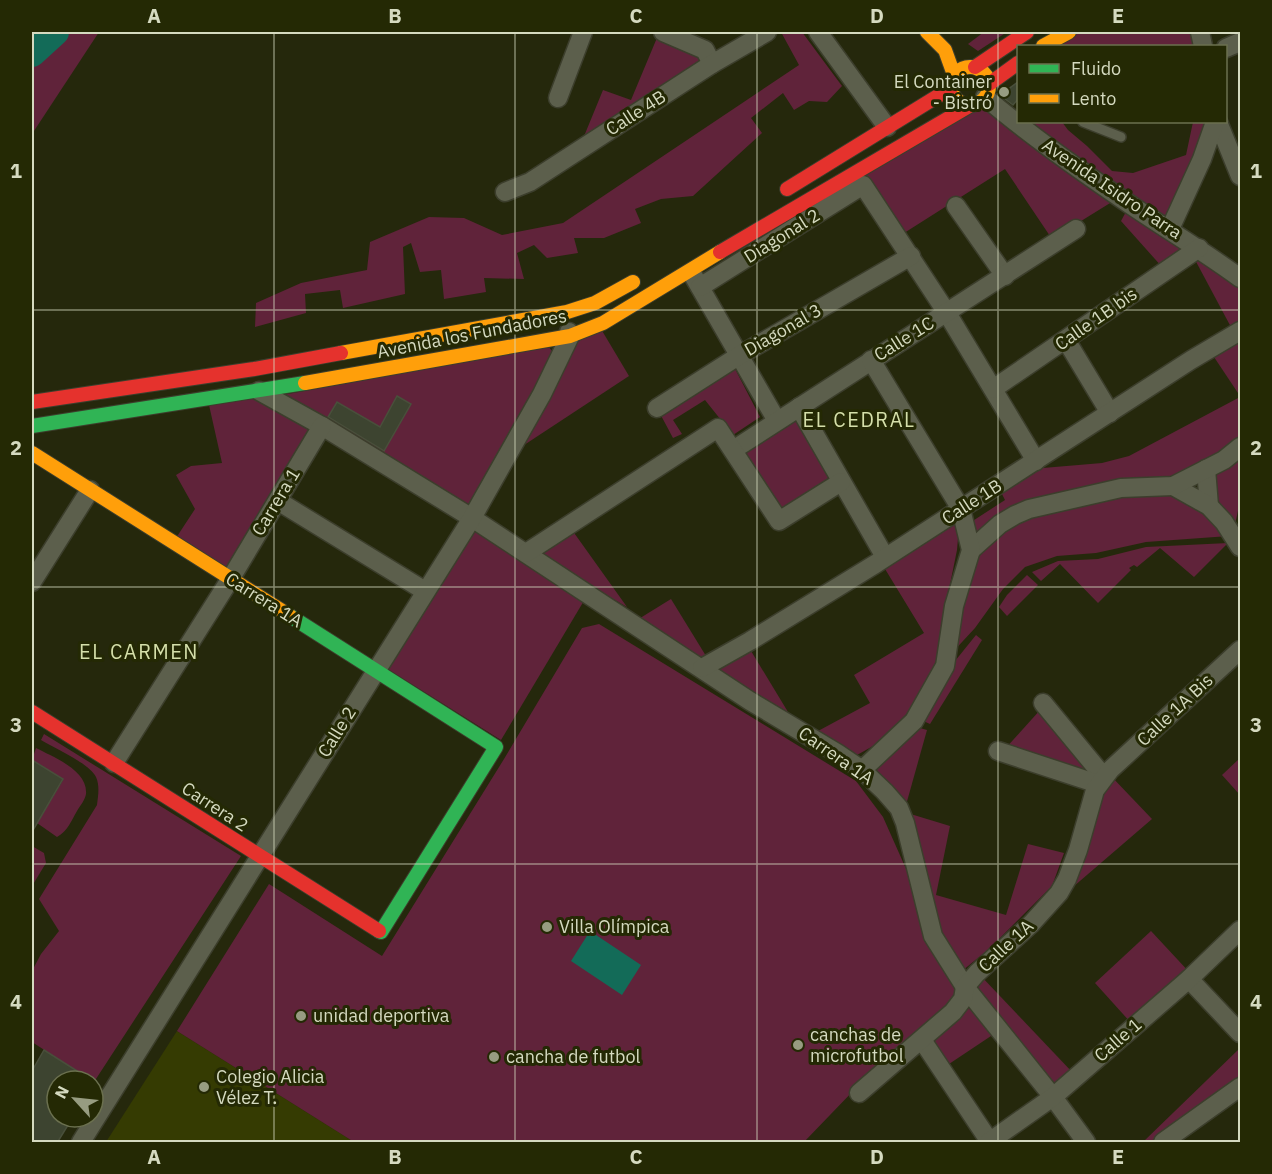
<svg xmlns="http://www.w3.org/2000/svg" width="1272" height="1174" viewBox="0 0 1272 1174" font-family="'IBM Plex Sans',sans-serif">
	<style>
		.built { fill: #353b02 }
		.green { fill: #60233a }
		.water { fill: #136b58 }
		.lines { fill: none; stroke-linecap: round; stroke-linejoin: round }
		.river { stroke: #136b58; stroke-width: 28 }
		.building { fill: #3d4430; stroke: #494f3b; stroke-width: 1.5 }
		.lane-casing { stroke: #3c3e2c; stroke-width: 12 }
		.street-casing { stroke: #3c3e2c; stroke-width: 21 }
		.fast-casing { stroke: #3c3e2c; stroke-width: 16 }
		.slow-casing { stroke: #3c3e2c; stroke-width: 16 }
		.jam-casing { stroke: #3c3e2c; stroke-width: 16 }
		.lane { stroke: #5c5f4c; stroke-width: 9 }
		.street { stroke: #5c5f4c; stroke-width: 18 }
		.fast { stroke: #30b455; stroke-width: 14 }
		.slow { stroke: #ff9f0a; stroke-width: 14 }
		.jam { stroke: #e5322d; stroke-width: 14 }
		.grid { fill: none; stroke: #d5dac0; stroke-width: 1.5; stroke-opacity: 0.55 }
		.poi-dot { fill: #979c81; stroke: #242904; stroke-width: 2 }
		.labels { text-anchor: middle; stroke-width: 6; stroke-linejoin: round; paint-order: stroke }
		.poi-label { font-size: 18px; fill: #d5dac0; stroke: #242904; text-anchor: start }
		.street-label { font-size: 18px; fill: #d5dac0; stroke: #242904 }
		.neighbourhood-label { font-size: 20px; letter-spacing: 1.5px; fill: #d5dfaa; stroke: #242904 }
		.neatline { fill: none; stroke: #d5dac0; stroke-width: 2 }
		.grid-label { font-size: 20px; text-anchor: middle; font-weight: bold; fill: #d5dac0 }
	</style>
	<rect width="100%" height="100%" fill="#25280c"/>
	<polygon class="built" points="177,1031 354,1142 106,1142"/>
	<g class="green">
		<polygon points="32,32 99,32 32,134"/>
		<polygon points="781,32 802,32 842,86 827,102 809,101 794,110 783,93 751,118 762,133 693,196 661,199 635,209 641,223 604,238 574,238 578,253 547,258 534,245 517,253 524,279 484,278 486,292 444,299 441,270 420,272 411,243 403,247 405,294 343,308 340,290 305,294 306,313 255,327 256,303 301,283 367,270 370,242 429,217 464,218 502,235 563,223 799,65"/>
		<polygon points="984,32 1007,32 978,51 968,44"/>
		<polygon points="1074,32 1196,32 1199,46 1057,46"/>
		<polygon points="659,33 683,43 708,64 580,146 603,90 631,100"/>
		<polygon points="985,105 1115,200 1052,239 1005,169 901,235 864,176"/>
		<polygon points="1019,122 1062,122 1068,130 1087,146 1112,171 1133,173 1186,155 1193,122 1209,122 1168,222"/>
		<polygon points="1128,208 1192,249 1163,268 1121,221"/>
		<polygon points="1193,256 1240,285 1240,325 1232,329"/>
		<polygon points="601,329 629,376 515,451 573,340"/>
		<polygon points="1240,335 1240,396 1212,354"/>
		<polygon points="548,346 556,356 469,511 277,396"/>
		<polygon points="732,363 760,417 733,435 705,400 673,420 682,434 673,438 657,408"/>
		<polygon points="259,395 314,428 228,571 176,538 195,509 176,475 191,466 222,463 209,405"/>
		<polygon points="1240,397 1240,443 1173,483 1087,491 974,544 968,524 1005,500 1000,490 1031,469 1102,463 1129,456"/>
		<polygon points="798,414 838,482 784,515 741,449"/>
		<polygon points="1240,449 1240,505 1239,506 1233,534 1211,506 1208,470"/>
		<polygon points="1170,490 1207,509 1229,536 1146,542 1096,553 1057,556 1025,567 1003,589 975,628 950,655 974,553 1016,519 1120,492"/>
		<polygon points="958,515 959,527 957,550 945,609 939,663 911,710 882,741 857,755 842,748 818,731 870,703 854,675 924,633 882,564"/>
		<polygon points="472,527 585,599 501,740 386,668"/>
		<polygon points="572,530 627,607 537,555"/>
		<polygon points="1228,543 1194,577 1160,548 1137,567 1134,565 1129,568 1131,570 1098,603 1060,564 1041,581 1032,572 1058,561 1098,559 1146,547"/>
		<polygon points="1027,575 1038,585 1007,616 999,607 1007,595"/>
		<polygon points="671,599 706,656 700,661 637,620"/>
		<polygon points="599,624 856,781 883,817 907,871 924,939 958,988 956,1004 856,1088 804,1142 354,1142 177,1031 269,884 382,956 504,759 582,628"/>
		<polygon points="976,635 982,640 930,724 921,720 951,666"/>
		<polygon points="748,646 788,712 712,668"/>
		<polygon points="1041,709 1100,777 1004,750"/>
		<polygon points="913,726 927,730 906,805 868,770"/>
		<path d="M 44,734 L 241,856 L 94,1082 L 32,1042 L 32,971 L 41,954 L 59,931 L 39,899 L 97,805 C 98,796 100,786 96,777 C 89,763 54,748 41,740 Z"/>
		<path d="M 36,748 C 53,757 88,770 86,794 C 85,800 80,806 77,811 C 71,821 68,831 57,837 L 37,823 L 32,832 L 63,780 L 32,760 Z"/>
		<polygon points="1240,758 1240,795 1222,775"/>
		<polygon points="1110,775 1152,819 1066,893"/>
		<polygon points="904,812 950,826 936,895 1006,915 1028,844 1064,853 1052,886 990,948 962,971 938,937"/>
		<polygon points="32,846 44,853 46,863 32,886"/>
		<polygon points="1151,931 1191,974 1132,1024 1095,983"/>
		<polygon points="980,975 1074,1074 1053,1091 970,988"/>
		<polygon points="965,1000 997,1032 943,1068 925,1041"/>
		<polygon points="1238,1050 1240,1051 1240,1081 1160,1142 1143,1142"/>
	</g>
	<polygon class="water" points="590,931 641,965 622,995 571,961"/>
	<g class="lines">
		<polyline class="river" points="32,53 55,32"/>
	</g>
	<g class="building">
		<polygon points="1018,82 1018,99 1013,105 1000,95"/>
		<polygon points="397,396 411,404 384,451 328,417 337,402 380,427"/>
		<polygon points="32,760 63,779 32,832"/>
		<polygon points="44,1050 93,1081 57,1081 57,1117 73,1117 57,1143 32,1143 32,1071"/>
	</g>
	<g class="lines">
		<g class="lane-casing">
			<polyline id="lane" points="1083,122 1121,137"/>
		</g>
		<g class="street-casing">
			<g id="street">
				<polyline points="663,32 705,50 712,64"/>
				<polyline points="818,32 887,127"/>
				<polyline points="1200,32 1203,46"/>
				<polyline points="1226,48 1240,42"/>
				<path d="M 985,97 C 1028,134 1075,167 1122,199 C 1161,226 1202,250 1240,278"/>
				<polyline points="558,98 583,32"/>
				<polyline points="1218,122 1240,176"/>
				<polyline points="505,192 530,182 712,64 767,32"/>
				<polyline points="956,206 1005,276"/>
				<polyline points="1170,229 1202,159 1215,122"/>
				<polyline points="694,277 777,421"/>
				<polyline points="700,287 863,185 947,313 1036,461"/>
				<polyline points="1066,340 1110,413"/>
				<polyline points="993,389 1199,248"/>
				<polyline points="259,391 322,426 472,518 750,701 837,753 862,770 885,792 899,808 905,823 933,936 965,987 1053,1097 1086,1142"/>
				<polyline points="799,407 885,557"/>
				<polyline points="657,408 740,355 911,256"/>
				<polyline points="733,450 1076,229"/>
				<polyline points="1206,469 1209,506"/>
				<polyline points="1173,486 1209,506 1224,522 1240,547"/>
				<polyline points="278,501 425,591"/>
				<polyline points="971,550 1000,524 1015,515 1029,509 1121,488 1173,486 1224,460 1240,447"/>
				<polyline points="526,553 718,428 779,521 841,482"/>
				<polyline points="32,582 90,490"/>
				<polyline points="702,668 750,641 877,563 1191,360 1240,331"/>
				<polyline points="1043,703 1104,777"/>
				<polyline points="998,751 1098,784"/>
				<polyline points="114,763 231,578 322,426"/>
				<polyline points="862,770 914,721 945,666 954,606 971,550 961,509 871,360"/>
				<polyline points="1189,979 1240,1033"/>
				<polyline points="922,1040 990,1142"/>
				<polyline points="859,1093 953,1012 963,999 965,987 977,973 1031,924 1059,893 1067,879 1078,850 1095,790 1110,770 1240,650"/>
				<polyline points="81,1142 472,518 542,394 570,336 569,332"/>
				<polyline points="989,1142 1053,1097 1189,979 1240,930"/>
				<polyline points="1163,1142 1240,1087"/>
			</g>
		</g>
		<g class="fast-casing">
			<g id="fast">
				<polyline points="32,426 305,383"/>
				<polyline points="290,616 496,747 381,932 379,931"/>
			</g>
		</g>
		<g class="slow-casing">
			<g id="slow">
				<polyline points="927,32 945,50 954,75"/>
				<polyline points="1043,46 1069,32"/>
				<circle cx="970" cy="86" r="19"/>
				<polyline points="341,353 567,312 595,303 633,282"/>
				<polyline points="305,383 570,336 603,323 720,252"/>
				<polyline points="32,453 290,616"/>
			</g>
		</g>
		<g class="jam-casing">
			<g id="jam">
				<polyline points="975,67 1027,32"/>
				<polyline points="989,84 1018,63"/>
				<polyline points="787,189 951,88"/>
				<polyline points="720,252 971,105"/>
				<polyline points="32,402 254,369 341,353"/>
				<polyline points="32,712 379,931"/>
			</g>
		</g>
		<use href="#lane" class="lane"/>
		<use href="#street" class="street"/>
		<use href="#fast" class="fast"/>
		<use href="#slow" class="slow"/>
		<use href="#jam" class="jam"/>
	</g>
	<path class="grid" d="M 274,32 L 274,1142M 515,32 L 515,1142M 757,32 L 757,1142M 998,32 L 998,1142M 32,310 L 1240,310M 32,587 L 1240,587M 32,864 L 1240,864"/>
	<g class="poi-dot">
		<circle cx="1004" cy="92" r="6"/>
		<circle cx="547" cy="927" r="6"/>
		<circle cx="301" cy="1016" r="6"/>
		<circle cx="798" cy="1045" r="6"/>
		<circle cx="494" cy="1057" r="6"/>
		<circle cx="204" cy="1087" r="6"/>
	</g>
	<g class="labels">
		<g class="poi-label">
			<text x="992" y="88" text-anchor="end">El Container<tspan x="992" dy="21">- Bistró</tspan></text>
			<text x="559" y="933">Villa Olímpica</text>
			<text x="313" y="1022">unidad deportiva</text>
			<text x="810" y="1041">canchas de<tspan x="810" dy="21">microfutbol</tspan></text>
			<text x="506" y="1063">cancha de futbol</text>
			<text x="216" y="1083">Colegio Alicia<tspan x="216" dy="21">Vélez T.</tspan></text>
		</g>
		<g class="street-label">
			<text transform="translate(636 113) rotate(-33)" y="6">Calle 4B</text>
			<text transform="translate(1112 189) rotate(34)" y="6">Avenida Isidro Parra</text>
			<text transform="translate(782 236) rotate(-32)" y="6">Diagonal 2</text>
			<text transform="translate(1096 319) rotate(-35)" y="6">Calle 1B bis</text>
			<text transform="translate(783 330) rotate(-30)" y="6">Diagonal 3</text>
			<text transform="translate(472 334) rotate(-11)" y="6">Avenida los Fundadores</text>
			<text transform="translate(904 339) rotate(-32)" y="6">Calle 1C</text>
			<text transform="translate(276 502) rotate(-59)" y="6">Carrera 1</text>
			<text transform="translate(972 502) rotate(-33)" y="6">Calle 1B</text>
			<text transform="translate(264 600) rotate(32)" y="6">Carrera 1A</text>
			<text transform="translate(1175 710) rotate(-43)" y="6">Calle 1A Bis</text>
			<text transform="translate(337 732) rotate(-58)" y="6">Calle 2</text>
			<text transform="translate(836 756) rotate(35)" y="6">Carrera 1A</text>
			<text transform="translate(215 807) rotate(33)" y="6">Carrera 2</text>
			<text transform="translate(1006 946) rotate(-43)" y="6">Calle 1A</text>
			<text transform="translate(1118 1040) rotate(-41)" y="6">Calle 1</text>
		</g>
		<g class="neighbourhood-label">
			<text x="859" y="427">EL CEDRAL</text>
			<text x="139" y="659">EL CARMEN</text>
		</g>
	</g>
	<rect width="1272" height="1174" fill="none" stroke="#242904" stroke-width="66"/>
	<rect x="1017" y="45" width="210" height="78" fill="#242904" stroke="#6b704f" stroke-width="1.5"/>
	<rect x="1029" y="64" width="30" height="9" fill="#30b455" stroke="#6b704f" stroke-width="1.5"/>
	<text x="1071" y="75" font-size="18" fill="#d5dac0">Fluido</text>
	<rect x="1029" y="94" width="30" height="9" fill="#ff9f0a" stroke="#6b704f" stroke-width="1.5"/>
	<text x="1071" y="105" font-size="18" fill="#d5dac0">Lento</text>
	<g transform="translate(75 1099) rotate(297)"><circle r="28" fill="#242904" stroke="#6b704f" stroke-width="1.5"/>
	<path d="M0-4.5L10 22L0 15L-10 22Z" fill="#979c81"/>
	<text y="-9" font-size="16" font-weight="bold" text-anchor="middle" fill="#d5dac0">N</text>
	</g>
	<rect x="33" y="33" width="1206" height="1108" class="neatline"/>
	<g class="grid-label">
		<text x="154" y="23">A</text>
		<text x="395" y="23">B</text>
		<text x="636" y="23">C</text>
		<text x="877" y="23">D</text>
		<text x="1118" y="23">E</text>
		<text x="16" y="178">1</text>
		<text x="1256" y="178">1</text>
		<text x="16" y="455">2</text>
		<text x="1256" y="455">2</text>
		<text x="16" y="732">3</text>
		<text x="1256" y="732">3</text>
		<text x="16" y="1009">4</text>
		<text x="1256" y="1009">4</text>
		<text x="154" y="1164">A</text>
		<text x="395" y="1164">B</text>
		<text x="636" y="1164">C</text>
		<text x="877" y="1164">D</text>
		<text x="1118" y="1164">E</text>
	</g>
</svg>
